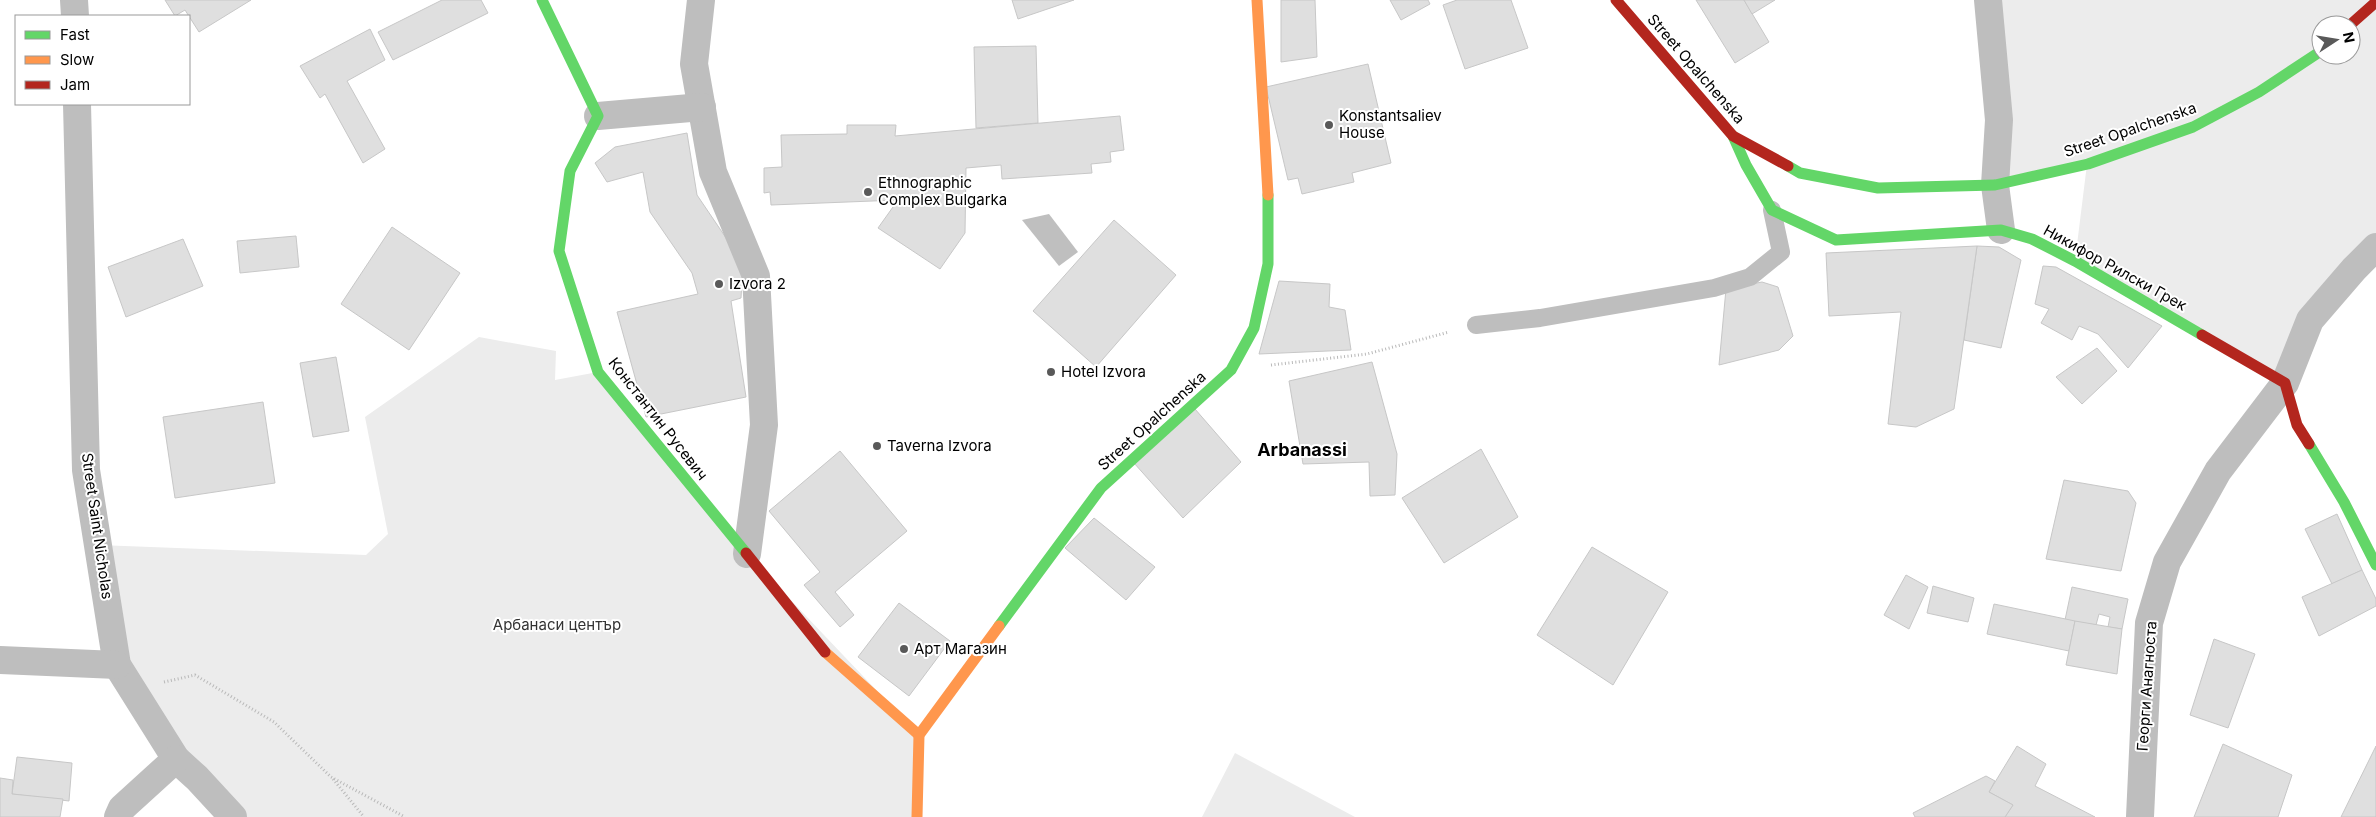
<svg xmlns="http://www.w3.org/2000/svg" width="2376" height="817" viewBox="0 0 2376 817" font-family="Inter,sans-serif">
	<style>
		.green { fill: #ececec; fill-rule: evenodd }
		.water { fill: #bfbfbf }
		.building { fill: #dfdfdf; stroke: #c7c7c7 }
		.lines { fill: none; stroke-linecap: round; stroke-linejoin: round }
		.path { stroke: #b9b9b9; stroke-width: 3; stroke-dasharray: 1 2.5; stroke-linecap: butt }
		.lane { stroke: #bebebe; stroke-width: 18 }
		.street { stroke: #bebebe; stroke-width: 28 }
		.fast { stroke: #63d668; stroke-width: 11 }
		.slow { stroke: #ff974d; stroke-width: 11 }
		.jam { stroke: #b3261e; stroke-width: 11 }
		.poi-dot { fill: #595959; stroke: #fff; stroke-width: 2 }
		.labels { text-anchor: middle; stroke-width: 4; stroke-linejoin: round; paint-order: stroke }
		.street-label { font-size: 15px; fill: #000; stroke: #fff }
		.poi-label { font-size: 15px; fill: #000; stroke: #fff; text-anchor: start }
		.park-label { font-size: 15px; fill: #333; stroke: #fff }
		.quarter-label { font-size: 18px; font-weight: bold; fill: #000; stroke: #fff }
	</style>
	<rect width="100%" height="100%" fill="#fff"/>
	<g class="green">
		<path d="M 1988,0 L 2376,0 L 2376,247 L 2354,269 L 2285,383 L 2075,261 L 2087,164 L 1995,185 ZM 2321,25 L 2351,25 L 2351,55 L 2321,55 Z"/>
		<polygon points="479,337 556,351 555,380 598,372 747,554 919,735 917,817 233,817 117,665 98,545 366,555 388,534 365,417"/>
		<polygon points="1235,753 1355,817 1202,817"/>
	</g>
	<polygon class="water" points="1049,214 1078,252 1059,266 1022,220"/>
	<g class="building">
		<polygon points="165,0 251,0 199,32 185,10 175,16"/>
		<polygon points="442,0 481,0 488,13 393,60 378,32"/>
		<polygon points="1012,0 1074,0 1018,19"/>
		<polygon points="1281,0 1315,0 1317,57 1281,62"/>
		<polygon points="1390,0 1428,0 1430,4 1401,20"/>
		<polygon points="1457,0 1511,0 1528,48 1465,69 1443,5"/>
		<polygon points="1696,0 1744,0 1769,42 1735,63"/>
		<polygon points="1744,0 1775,0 1752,14"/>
		<polygon points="370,29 385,60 347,81 385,149 363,163 325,94 320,98 300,66"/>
		<polygon points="1036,46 1038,123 976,128 974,47"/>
		<polygon points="1368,64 1391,163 1352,173 1354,182 1302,194 1298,178 1288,180 1266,87"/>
		<polygon points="1120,116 1124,150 1110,152 1111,162 1091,164 1092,173 1002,179 1001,165 966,168 965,233 940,269 878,228 898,200 771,205 770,192 764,193 764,168 782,167 781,135 847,134 847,125 896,125 895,136"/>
		<polygon points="687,133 697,195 743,263 741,298 731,301 746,397 646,417 617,312 698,294 692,273 650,212 643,172 607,182 595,163 615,147"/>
		<polygon points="1114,220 1176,275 1096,367 1033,311"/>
		<polygon points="392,227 460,273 409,350 341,304"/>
		<polygon points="296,236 299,267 240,273 237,241"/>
		<polygon points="183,239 203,286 126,317 108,267"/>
		<polygon points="1977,246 1999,247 2021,260 2001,348 1964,340"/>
		<polygon points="1977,246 1954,409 1916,427 1888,424 1901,312 1829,316 1826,253"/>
		<polygon points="2043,266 2056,267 2162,326 2128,368 2098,334 2079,326 2072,340 2041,323 2049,309 2035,304"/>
		<polygon points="1279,281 1330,284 1329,307 1345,310 1351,350 1259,354"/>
		<polygon points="1762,282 1778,287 1793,336 1779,350 1719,365 1726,289"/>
		<polygon points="2097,348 2117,371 2082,404 2056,377"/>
		<polygon points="336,357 349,431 313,437 300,363"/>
		<polygon points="1372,362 1397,454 1395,495 1370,496 1369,462 1303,464 1289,381"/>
		<polygon points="263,402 275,483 175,498 163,417"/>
		<polygon points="1195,409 1241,462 1183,518 1134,463"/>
		<polygon points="1481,449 1518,517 1444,563 1402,498"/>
		<polygon points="840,451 907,531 835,592 854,615 840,627 804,585 820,572 769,511"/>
		<polygon points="2064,480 2128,491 2136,503 2121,571 2046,559"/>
		<polygon points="2337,514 2362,570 2332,584 2305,529"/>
		<polygon points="1094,518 1155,567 1126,600 1065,548"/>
		<polygon points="1592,547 1668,592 1613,685 1537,635"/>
		<polygon points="2362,570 2376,599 2376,606 2319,636 2302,597"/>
		<polygon points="1906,575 1928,587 1909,629 1884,615"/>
		<polygon points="1933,586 1974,598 1968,622 1927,613"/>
		<polygon points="2072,587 2128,599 2122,629 2108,627 2110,617 2099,614 2096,625 2065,620"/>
		<polygon points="899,603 950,641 909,696 858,657"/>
		<polygon points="1994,604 2075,621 2069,651 1987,634"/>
		<polygon points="2075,621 2122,629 2117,674 2066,665"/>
		<polygon points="2214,639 2255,654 2228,728 2190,715"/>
		<polygon points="2223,744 2292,775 2278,817 2194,817"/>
		<polygon points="2017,746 2046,764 2035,786 2095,817 2005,817 2013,805 1989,792"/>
		<polygon points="2376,746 2376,817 2341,817"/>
		<polygon points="17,757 72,763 69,801 12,794"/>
		<polygon points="1986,776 1995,781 1989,792 2013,805 2005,817 1915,817 1913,813"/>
		<polygon points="0,778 13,780 12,794 63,799 60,817 0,817"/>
	</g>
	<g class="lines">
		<g class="path">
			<polyline points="1271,365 1367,354 1449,332"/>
			<polyline points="164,682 195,675 274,722 331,777 405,817"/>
			<polyline points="333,779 364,817"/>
		</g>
		<polyline class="lane" points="1476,325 1540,318 1714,288 1750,277 1781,252 1772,210"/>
		<g class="street">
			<polyline points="74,0 75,16"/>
			<polyline points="701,0 694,64 713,172 756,276 764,425 747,554"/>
			<polyline points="1988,0 1999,120 1995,185 2001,230"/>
			<polyline points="77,104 86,470 117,665 176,759 197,778 233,817"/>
			<polyline points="598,116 702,107"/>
			<polyline points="0,660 117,665"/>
			<polyline points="118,817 122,808 176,759"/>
			<polyline points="2140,817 2149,623 2167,562 2218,471 2285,383 2310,320 2354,269 2376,247"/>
		</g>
		<g class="fast">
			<polyline points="542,0 598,116 570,171 559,251 598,372 746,553"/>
			<polyline points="1733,136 1746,165 1772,210 1836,240 2001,230 2032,239 2075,261 2202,335"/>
			<polyline points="1788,166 1800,173 1878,188 1995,185 2088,164 2193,127 2259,92 2321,51"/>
			<polyline points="2309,444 2344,502 2376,565"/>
			<polyline points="999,626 1101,488 1231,370 1254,328 1268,264 1268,195"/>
		</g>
		<g class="slow">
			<polyline points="1257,0 1268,195"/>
			<polyline points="825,652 919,735"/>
			<polyline points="917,817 919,735 999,626"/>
		</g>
		<g class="jam">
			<polyline points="1616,0 1733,136 1788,166"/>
			<polyline points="2350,25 2376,2"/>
			<polyline points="2202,335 2285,383 2297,425 2309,444"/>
			<polyline points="746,553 825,652"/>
		</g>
	</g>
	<g class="poi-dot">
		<circle cx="1329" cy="125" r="5"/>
		<circle cx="868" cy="192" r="5"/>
		<circle cx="719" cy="284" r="5"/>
		<circle cx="1051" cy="372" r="5"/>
		<circle cx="877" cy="446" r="5"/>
		<circle cx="904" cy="649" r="5"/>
	</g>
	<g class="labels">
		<g class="street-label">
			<text transform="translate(1696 69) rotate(49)" y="5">Street Opalchenska</text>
			<text transform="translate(2130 130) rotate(-19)" y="5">Street Opalchenska</text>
			<text transform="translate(2115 268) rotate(29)" y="5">Никифор Рилски Грек</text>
			<text transform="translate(658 419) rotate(52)" y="5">Константин Русевич</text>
			<text transform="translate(1152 421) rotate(-42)" y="5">Street Opalchenska</text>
			<text transform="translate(97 526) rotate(82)" y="5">Street Saint Nicholas</text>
			<text transform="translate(2147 686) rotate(-86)" y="5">Георги Анагноста</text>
		</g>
		<g class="poi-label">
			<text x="1339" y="121">Konstantsaliev<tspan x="1339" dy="17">House</tspan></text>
			<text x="878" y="188">Ethnographic<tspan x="878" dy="17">Complex Bulgarka</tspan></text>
			<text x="729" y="289">Izvora 2</text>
			<text x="1061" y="377">Hotel Izvora</text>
			<text x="887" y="451">Taverna Izvora</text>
			<text x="914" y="654">Арт Магазин</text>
		</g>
		<g class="park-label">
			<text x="557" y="630">Арбанаси център</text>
		</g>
		<g class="quarter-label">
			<text x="1302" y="456">Arbanassi</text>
		</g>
	</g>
	<rect x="15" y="15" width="175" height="90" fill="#ffffff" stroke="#999999"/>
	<rect x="25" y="31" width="25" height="8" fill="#63d668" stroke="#999999"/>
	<text x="60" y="40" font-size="15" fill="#000000">Fast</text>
	<rect x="25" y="56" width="25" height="8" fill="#ff974d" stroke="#999999"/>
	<text x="60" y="65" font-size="15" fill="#000000">Slow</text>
	<rect x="25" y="81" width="25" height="8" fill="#b3261e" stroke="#999999"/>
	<text x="60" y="90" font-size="15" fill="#000000">Jam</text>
	<g transform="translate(2336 40) rotate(78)"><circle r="24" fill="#ffffff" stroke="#999999"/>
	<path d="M0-4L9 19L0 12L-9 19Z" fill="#595959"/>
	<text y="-8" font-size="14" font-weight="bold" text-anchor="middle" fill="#000000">N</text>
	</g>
</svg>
